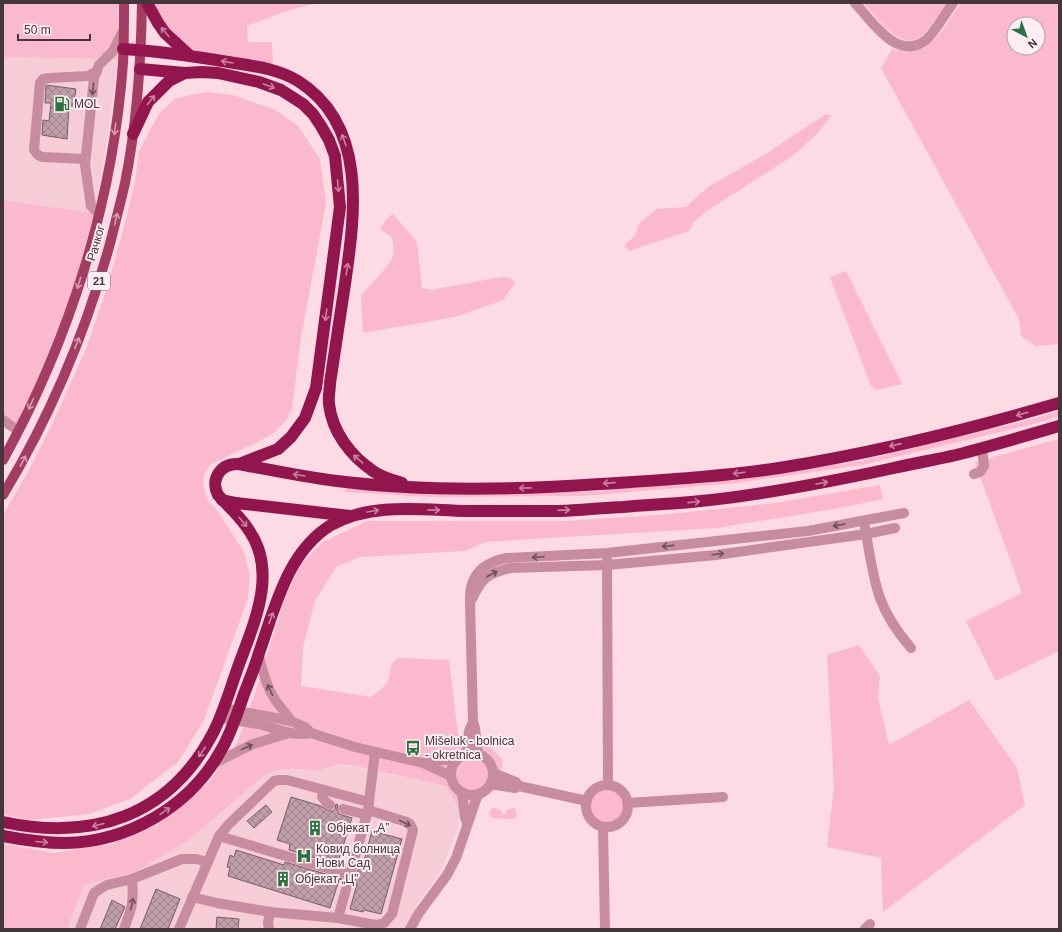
<svg xmlns="http://www.w3.org/2000/svg" width="1062" height="932" viewBox="0 0 1062 932" font-family="Helvetica,sans-serif">
	<style>
		.built { fill: #f6ccd7 }
		.green { fill: #fab9cc; fill-rule: evenodd }
		.building { fill: url(#building-cross-hatch); stroke: #795c64 }
		.lines { fill: none; stroke-linecap: round; stroke-linejoin: round }
		.minor { stroke: #c78d9e; stroke-width: 10 }
		.major { stroke: #a33d63; stroke-width: 10 }
		.highway { stroke: #93154e; stroke-width: 12 }
		.oneway { stroke: #c882a0 }
		.oneway2 { stroke: #6b5058 }
		.oneway3 { stroke: #d49eb2 }
		.labels { text-anchor: middle; stroke-width: 4; stroke-linejoin: round; paint-order: stroke }
		.shield { fill: #fceef2; stroke: #7b6d71; stroke-width: 1 }
		.shield-label { font-size: 11px; font-weight: bold; fill: #44363a }
		.poi-label { font-size: 12px; fill: #44363a; stroke: #fceef2; text-anchor: start }
		.street-label { font-size: 12px; fill: #44363a; stroke: #fceef2 }
	</style>
	<defs>
		<pattern id="building-cross-hatch" width="8" height="8" patternUnits="userSpaceOnUse"><rect width="8" height="8" fill="#bf9ea7"/><path d="M0 0l8 8M0 8l8-8" fill="none" stroke="#9d8289"/></pattern>
	</defs>
	<rect width="100%" height="100%" fill="#fddbe4"/>
	<g class="built">
		<polygon points="3,57 118,59 106,147 94,213 3,200"/>
		<polygon points="340,764 446,786 461,812 457,831 440,873 417,905 405,929 67,929 84,885 135,872 244,792 267,773 287,769 319,770"/>
	</g>
	<g class="green">
		<polygon points="3,3 118,3 118,59 3,57"/>
		<path d="M 155,3 L 316,3 L 283,12 L 247,26 L 248,42 L 272,42 L 273,65 C 247,60 204,57 182,44 C 168,35 160,18 155,3 Z"/>
		<path d="M 863,3 L 947,3 C 941,10 929,31 922,36 C 900,53 877,17 863,3 Z"/>
		<path d="M 961,3 L 1059,3 L 1059,344 L 1036,346 L 1021,336 L 1019,319 L 881,68 L 892,49 C 930,61 942,29 961,3 ZM 1014,24 L 1038,24 L 1038,48 L 1014,48 Z"/>
		<polygon points="208,92 232,95 276,110 298,126 320,159 326,203 301,337 292,407 287,419 275,432 260,441 217,461 210,465 204,474 203,482 205,492 209,502 215,507 244,552 250,576 248,598 204,720 178,762 130,799 89,814 29,820 3,814 3,515 30,468 53,422 86,349 108,285 127,215 135,181 139,151 160,112 175,99 189,95"/>
		<polygon points="826,114 832,115 815,136 791,157 705,212 693,223 689,231 629,251 624,245 635,236 639,224 656,209 686,207 708,187 764,155"/>
		<polygon points="3,200 94,213 82,279 17,427 3,416"/>
		<path d="M 393,214 L 417,242 L 422,288 L 431,290 L 502,277 L 511,278 L 515,283 L 503,300 L 455,317 L 363,333 L 361,296 C 370,284 388,269 393,256 C 395,250 393,243 392,237 L 380,229 L 386,220 Z"/>
		<polygon points="846,271 902,384 877,390 871,386 830,277"/>
		<polygon points="1059,411 1059,416 1034,424 862,465 736,483 583,496 432,497 345,492 346,487 433,493 583,492 735,479 861,461 1032,419"/>
		<polygon points="1059,439 1059,651 996,681 966,621 1022,593 975,462"/>
		<polygon points="880,485 883,499 834,509 717,528 485,542 465,551 360,557 336,567 315,601 303,647 301,686 371,697 387,684 392,664 397,658 449,660 458,734 483,740 503,760 499,787 475,804 461,812 446,786 355,766 340,764 320,770 287,769 267,773 187,841 135,872 84,885 67,929 3,929 3,844 54,853 112,844 157,825 207,784 237,743 254,696 286,595 302,563 323,542 367,521 563,521 660,515 775,503"/>
		<polygon points="859,645 880,676 878,698 889,745 969,700 1017,768 1025,805 883,912 881,858 827,847 834,787 827,655"/>
		<circle cx="607" cy="806" r="18"/>
		<polygon points="493,808 499,809 504,815 508,809 514,808 517,813 515,818 511,819 492,818 490,816 489,812"/>
	</g>
	<g class="building">
		<polygon points="46,85 76,89 73,106 69,106 67,139 42,135 43,120 49,121 51,103 45,103"/>
		<polygon points="291,797 321,806 329,811 333,811 335,809 336,804 338,805 337,810 339,814 352,818 338,862 346,864 345,867 289,850 290,844 277,840"/>
		<polygon points="266,805 272,812 254,828 247,821"/>
		<polygon points="372,831 402,839 381,914 364,910 363,912 350,909 357,884 354,884 359,867 362,868"/>
		<polygon points="236,850 284,865 285,862 342,879 339,880 330,908 228,876 230,868 227,867 230,855 234,857"/>
		<polygon points="156,889 180,899 168,929 140,929"/>
		<polygon points="112,900 125,907 115,929 100,929"/>
		<polygon points="217,917 239,919 238,929 216,929"/>
	</g>
	<g class="lines">
		<g class="minor">
			<path d="M 855,3 C 872,21 897,62 926,40 C 933,35 947,11 953,3"/>
			<polyline points="85,159 42,157 38,155 34,150 40,83 43,79 49,78 88,76 97,71"/>
			<polyline points="99,214 91,206 85,165 94,78 99,65 113,51 123,31"/>
			<polyline points="3,420 18,431"/>
			<polyline points="974,474 980,472 984,466 982,448"/>
			<path d="M 865,527 C 869,550 872,575 880,598 C 887,617 898,633 911,648"/>
			<polyline points="607,559 608,785"/>
			<path d="M 472,599 C 482,578 488,573 510,568 L 607,565 L 716,555 L 866,534 L 895,528"/>
			<path d="M 259,656 C 262,670 266,685 274,698 C 279,706 286,713 291,721"/>
			<polyline points="223,708 291,721 305,727 311,733 355,747 423,763 451,776"/>
			<path d="M 220,718 C 233,720 246,722 258,724 C 275,728 293,737 311,733"/>
			<path d="M 478,753 L 475,728 L 473,722 L 470,600 C 470,594 470,588 472,584 C 477,568 492,561 506,558 L 607,553 L 808,531 L 904,513"/>
			<circle cx="472" cy="774" r="21"/>
			<polyline points="466,754 469,731 472,724"/>
			<polyline points="423,763 431,760 457,760"/>
			<polyline points="213,764 253,744 289,733"/>
			<polyline points="493,773 516,782 519,786"/>
			<polyline points="490,784 515,788 519,786 587,801"/>
			<circle cx="607" cy="806" r="21"/>
			<polyline points="324,790 322,797 326,802 330,805"/>
			<polyline points="462,792 465,818 467,823"/>
			<polyline points="627,803 723,797"/>
			<polyline points="343,809 367,815"/>
			<polyline points="603,827 605,929"/>
			<polyline points="219,836 350,875"/>
			<polyline points="192,897 217,903 270,912 338,918 376,925 384,923 392,914 413,830 410,824 407,822 368,810"/>
			<polyline points="338,918 368,810 375,752"/>
			<polyline points="80,929 94,893 100,889 107,885 132,879 182,859 196,859 208,862"/>
			<path d="M 124,929 C 132,908 134,902 132,879"/>
			<polyline points="179,929 219,836 228,825 274,781 279,780 287,780 369,802"/>
			<polyline points="269,929 268,923 270,912"/>
			<polyline points="410,929 419,913 447,875 456,858 478,794"/>
			<polyline points="865,929 870,924"/>
		</g>
		<g class="major">
			<path d="M 3,460 C 70,339 113,202 123,63 C 124,43 124,23 124,3"/>
			<path d="M 3,495 C 51,415 88,327 112,236 C 116,219 121,201 125,183 C 137,124 141,63 142,3"/>
		</g>
		<g class="highway">
			<polyline points="147,3 158,23 165,33 189,55"/>
			<path d="M 123,49 C 159,51 193,56 228,62 C 252,66 277,68 298,81 C 368,125 355,214 345,284 C 340,317 335,350 330,383 C 330,390 328,397 329,404 C 332,432 351,456 373,471 C 381,477 392,480 402,483"/>
			<polyline points="140,69 185,73"/>
			<polyline points="133,134 148,102 169,81 185,73 201,72 218,73 259,82 281,90 303,104 313,114 321,126 329,140 335,156 340,207 316,388 305,418 291,437 278,449 239,464"/>
			<polyline points="222,500 236,503 350,516"/>
			<path d="M 3,822 C 92,841 169,817 213,733 C 224,712 230,689 238,667 C 253,625 278,574 250,532 C 242,518 229,507 218,495 C 210,480 220,463 239,464 C 271,470 304,477 337,481 C 424,492 513,490 600,484 C 660,480 719,477 779,468 C 873,453 967,430 1059,403"/>
			<path d="M 3,836 C 24,840 44,843 65,843 C 128,842 189,807 220,752 C 231,734 237,714 244,694 C 249,681 255,667 259,653 C 275,608 287,552 331,525 C 372,502 422,510 466,511 C 497,511 529,511 560,511 C 581,510 602,508 623,507 C 646,505 669,504 691,502 C 758,496 824,483 889,469 C 911,464 934,460 956,455 C 991,446 1025,436 1059,426"/>
		</g>
	</g>
	<defs><path id="oneway-shaft" d="M-6 0H5M1.5-3L5.5 0L1.5 3" fill="none" stroke-width="1.6" stroke-linecap="round" stroke-linejoin="round"/></defs>
	<g class="oneway">
		<use href="#oneway-shaft" transform="translate(165 32) rotate(-130)"/>
		<use href="#oneway-shaft" transform="translate(227 62) rotate(-170)"/>
		<use href="#oneway-shaft" transform="translate(269 86) rotate(20)"/>
		<use href="#oneway-shaft" transform="translate(151 100) rotate(-51)"/>
		<use href="#oneway-shaft" transform="translate(344 140) rotate(-110)"/>
		<use href="#oneway-shaft" transform="translate(338 186) rotate(85)"/>
		<use href="#oneway-shaft" transform="translate(347 269) rotate(-82)"/>
		<use href="#oneway-shaft" transform="translate(326 315) rotate(98)"/>
		<use href="#oneway-shaft" transform="translate(1022 414) rotate(164)"/>
		<use href="#oneway-shaft" transform="translate(895 445) rotate(167)"/>
		<use href="#oneway-shaft" transform="translate(358 459) rotate(-139)"/>
		<use href="#oneway-shaft" transform="translate(739 473) rotate(173)"/>
		<use href="#oneway-shaft" transform="translate(299 475) rotate(-171)"/>
		<use href="#oneway-shaft" transform="translate(609 483) rotate(176)"/>
		<use href="#oneway-shaft" transform="translate(822 483) rotate(-10)"/>
		<use href="#oneway-shaft" transform="translate(525 488) rotate(179)"/>
		<use href="#oneway-shaft" transform="translate(694 502) rotate(-6)"/>
		<use href="#oneway-shaft" transform="translate(434 510) rotate(1)"/>
		<use href="#oneway-shaft" transform="translate(564 510) rotate(-2)"/>
		<use href="#oneway-shaft" transform="translate(373 511) rotate(-10)"/>
		<use href="#oneway-shaft" transform="translate(243 522) rotate(50)"/>
		<use href="#oneway-shaft" transform="translate(271 618) rotate(-70)"/>
		<use href="#oneway-shaft" transform="translate(202 752) rotate(124)"/>
		<use href="#oneway-shaft" transform="translate(165 811) rotate(-34)"/>
		<use href="#oneway-shaft" transform="translate(98 825) rotate(166)"/>
		<use href="#oneway-shaft" transform="translate(42 842) rotate(5)"/>
	</g>
	<g class="oneway2">
		<use href="#oneway-shaft" transform="translate(93 89) rotate(96)"/>
		<use href="#oneway-shaft" transform="translate(839 525) rotate(170)"/>
		<use href="#oneway-shaft" transform="translate(668 546) rotate(174)"/>
		<use href="#oneway-shaft" transform="translate(718 554) rotate(-7)"/>
		<use href="#oneway-shaft" transform="translate(538 557) rotate(177)"/>
		<use href="#oneway-shaft" transform="translate(492 574) rotate(-28)"/>
		<use href="#oneway-shaft" transform="translate(270 690) rotate(-116)"/>
		<use href="#oneway-shaft" transform="translate(247 747) rotate(-24)"/>
		<use href="#oneway-shaft" transform="translate(405 823) rotate(26)"/>
		<use href="#oneway-shaft" transform="translate(132 904) rotate(-77)"/>
	</g>
	<g class="oneway3">
		<use href="#oneway-shaft" transform="translate(115 129) rotate(98)"/>
		<use href="#oneway-shaft" transform="translate(116 219) rotate(-76)"/>
		<use href="#oneway-shaft" transform="translate(79 283) rotate(107)"/>
		<use href="#oneway-shaft" transform="translate(77 343) rotate(-69)"/>
		<use href="#oneway-shaft" transform="translate(31 404) rotate(114)"/>
		<use href="#oneway-shaft" transform="translate(23 461) rotate(-63)"/>
	</g>
	<defs>
		<g id="fuel-bare" transform="scale(1.2)"><path d="M-5.5-6h7V0h2V4h1.3V-2.5L3-4.5l.8-.8L6-3V5H2.5V1h-1V6h-7ZM-4.2-4.7v3.2H.2V-4.7Z" fill="#2a723f" stroke="#fceef2" stroke-width="2.5" paint-order="stroke"/></g>
		<g id="bus-bare" transform="scale(1.2)"><path d="M-5-6H5V4H4V6H2V4H-2V6H-4V4H-5ZM-3.5-4V0h7V-4ZM-3.5 1.2v1.5H-2V1.2ZM2 1.2v1.5H3.5V1.2Z" fill="#2a723f" stroke="#fceef2" stroke-width="2.5" paint-order="stroke"/></g>
		<g id="building-bare" transform="scale(1.2)"><path d="M-4-6H4V6H1V3H-1V6H-4ZM-2.5-4.3h1.7v1.8h-1.7ZM.8-4.3h1.7v1.8H.8ZM-2.5-1h1.7V.8h-1.7ZM.8-1h1.7V.8H.8Z" fill="#2a723f" stroke="#fceef2" stroke-width="2.5" paint-order="stroke"/></g>
		<g id="hospital-bare" transform="scale(1.2)"><path d="M-5-5h3v3.5h4V-5h3V5h-3V1.5h-4V5h-3Z" fill="#2a723f" stroke="#fceef2" stroke-width="2.5" paint-order="stroke"/></g>
	</defs>
	<g fill-rule="evenodd">
		<use href="#fuel-bare" x="62" y="104"/>
		<use href="#bus-bare" x="413" y="748"/>
		<use href="#building-bare" x="315" y="828"/>
		<use href="#hospital-bare" x="304" y="856"/>
		<use href="#building-bare" x="283" y="879"/>
	</g>
	<g class="labels">
		<rect class="shield" x="88" y="272" width="22" height="18" rx="3"/>
		<g class="shield-label">
			<text x="99" y="285">21</text>
		</g>
		<g class="poi-label">
			<text x="74" y="108">MOL</text>
			<text x="425" y="745">Mišeluk - bolnica<tspan x="425" dy="14">- okretnica</tspan></text>
			<text x="327" y="832">Објекат „А”</text>
			<text x="316" y="853">Ковид болница<tspan x="316" dy="14">Нови Сад</tspan></text>
			<text x="295" y="883">Објекат „Ц”</text>
		</g>
		<g class="street-label">
			<text transform="translate(96 243) rotate(-74)" y="4">Рачког</text>
		</g>
	</g>
	<rect width="1062" height="932" fill="none" stroke="#44363a" stroke-width="8"/>
	<g transform="translate(1026 36) rotate(139)"><circle r="19" fill="#fceef2" stroke="#b2a4a8"/>
	<path d="M0-3L7 15L0 10L-7 15Z" fill="#2a723f"/>
	<text y="-6" font-size="11" font-weight="bold" text-anchor="middle" fill="#44363a">N</text>
	</g>
	<path d="M18 34v6h72v-6" fill="none" stroke="#44363a" stroke-width="2"/>
	<text x="24" y="34" font-size="12" fill="#44363a" stroke="#fceef2" stroke-width="3" paint-order="stroke">50 m</text>
</svg>
